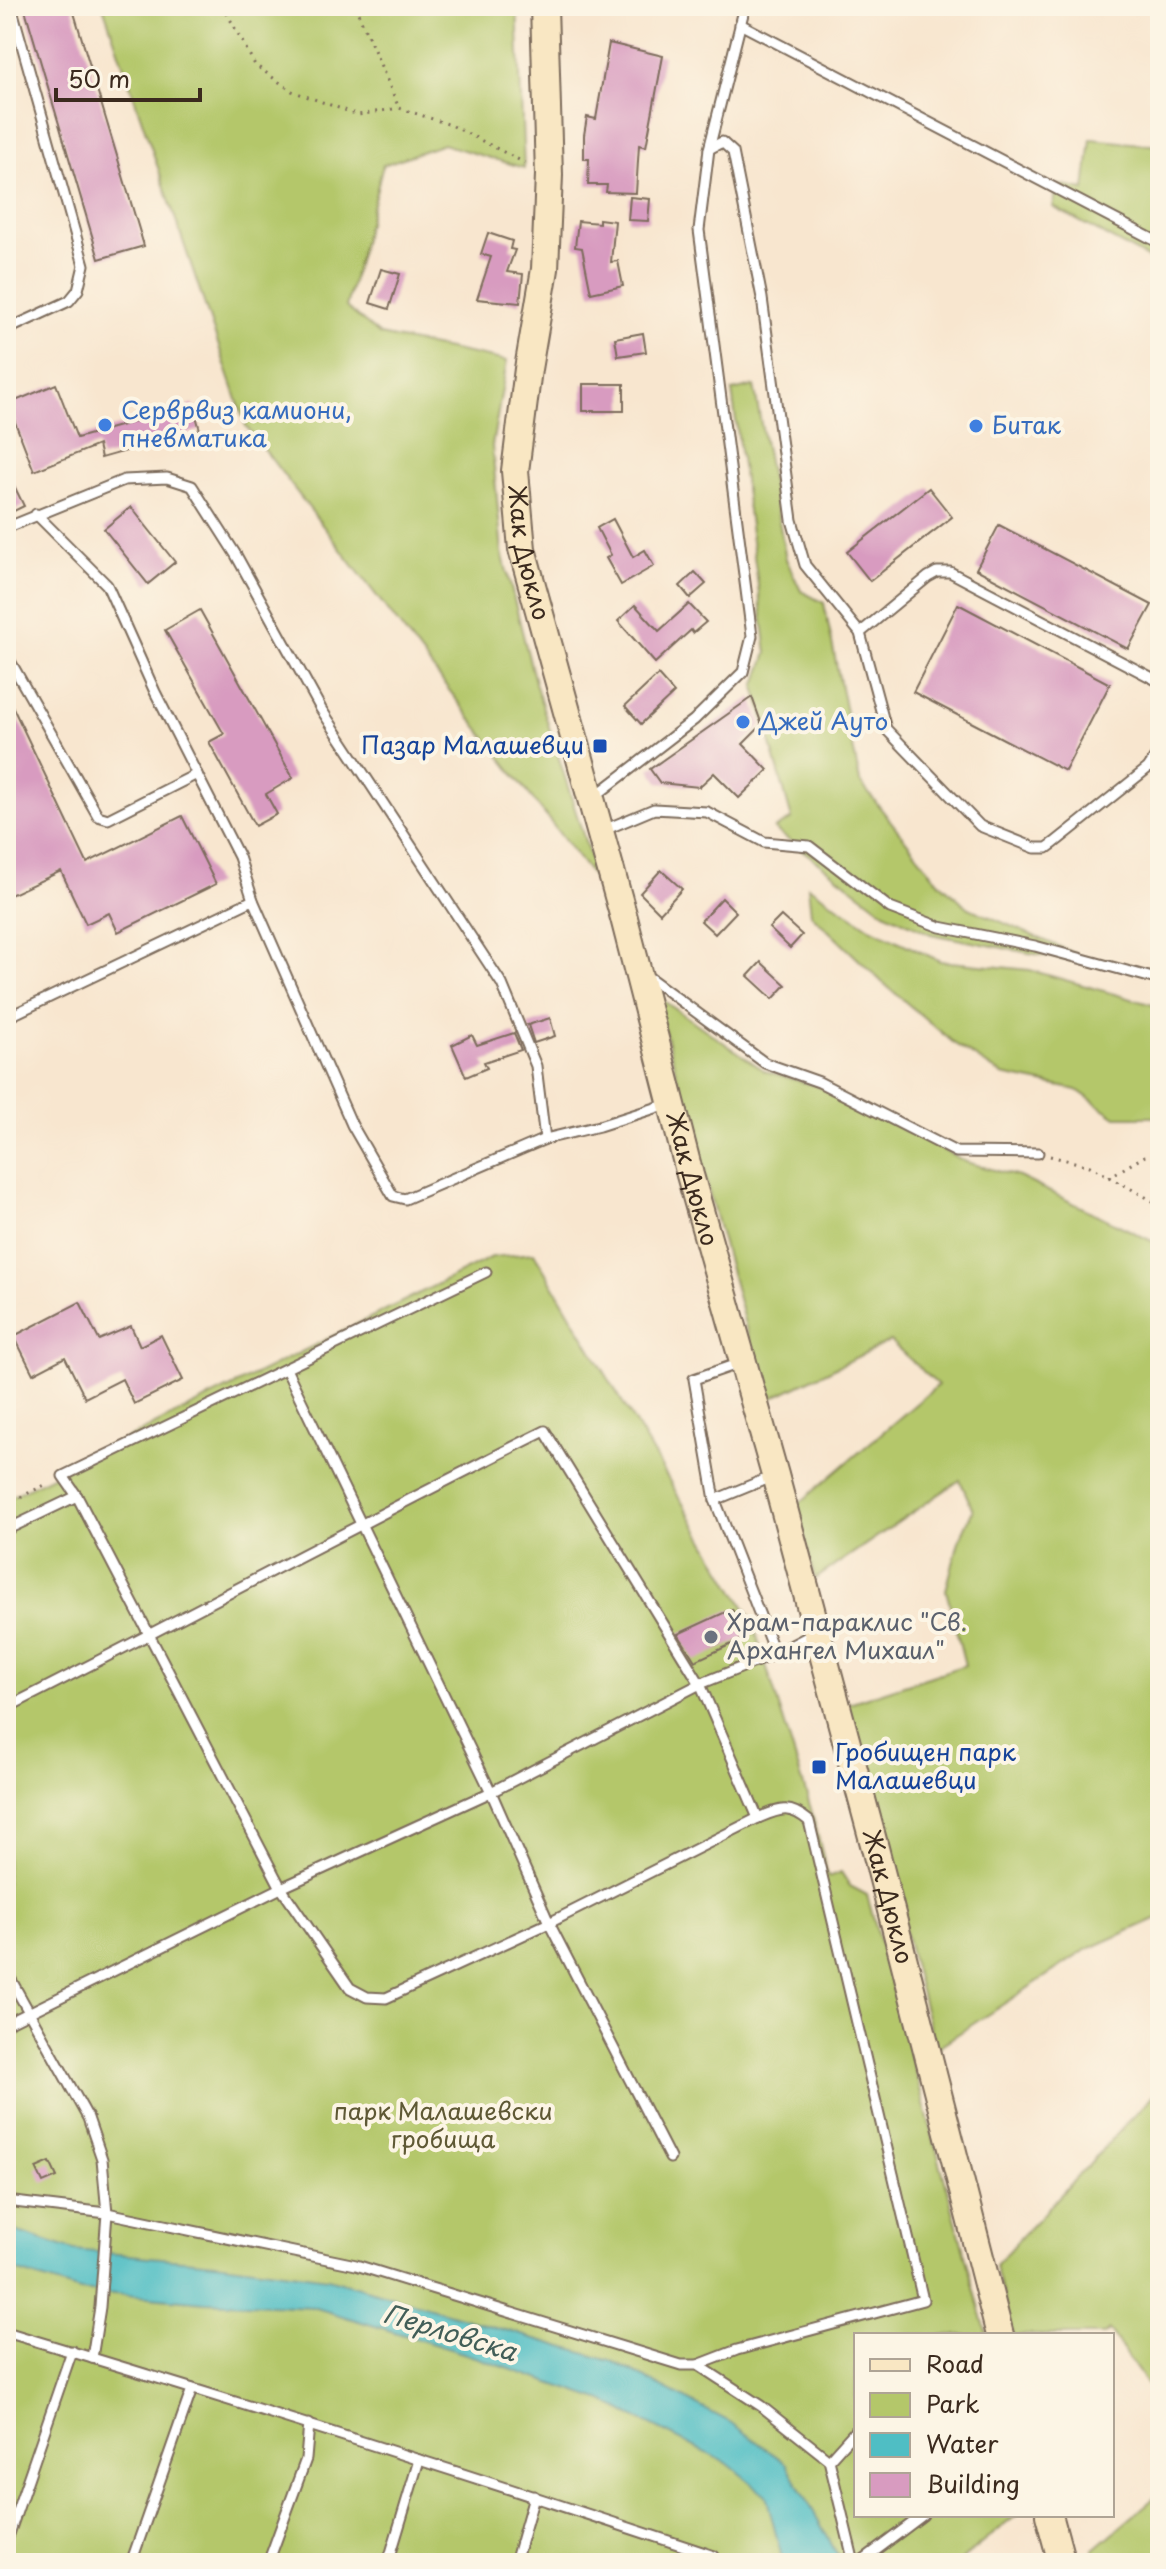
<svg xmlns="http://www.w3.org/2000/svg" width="1166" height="2569" viewBox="0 0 1166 2569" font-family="'Playpen Sans',sans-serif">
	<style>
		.green { fill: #b4c76a; stroke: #787844; stroke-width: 2 }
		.water { fill: #4fbec4; stroke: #457471; stroke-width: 2 }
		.building { fill: #d89bc0 }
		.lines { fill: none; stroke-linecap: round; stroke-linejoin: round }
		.lane-casing { stroke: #7d6c5c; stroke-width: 13 }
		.secondary-casing { stroke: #7d6c5c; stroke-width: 30 }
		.path { stroke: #7d6c5c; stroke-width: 3; stroke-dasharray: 2 6; stroke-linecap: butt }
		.lane { stroke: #fff; stroke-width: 9 }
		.secondary { stroke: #f9e7c3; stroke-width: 26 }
		.shop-dot { fill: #3f7fe0; stroke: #fcf5e5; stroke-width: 3 }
		.transit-dot { fill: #1a4fb4; stroke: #fcf5e5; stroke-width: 3 }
		.worship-dot { fill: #6b7280; stroke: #fcf5e5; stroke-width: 3 }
		.labels { text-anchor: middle; stroke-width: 8; stroke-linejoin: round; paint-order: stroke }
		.shop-label { font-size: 24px; fill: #366cbe; stroke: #fcf5e5; text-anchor: start }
		.street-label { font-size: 24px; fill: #3b2a1e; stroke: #fcf5e5 }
		.transit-label { font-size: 24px; fill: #164399; stroke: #fcf5e5; text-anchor: end }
		.worship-label { font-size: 24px; fill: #5b616d; stroke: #fcf5e5; text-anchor: start }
		.park-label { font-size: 24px; fill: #5f5935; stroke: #fcf5e5 }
		.water-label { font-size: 26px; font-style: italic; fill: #425e58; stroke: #fcf5e5 }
	</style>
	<rect width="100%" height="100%" fill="#fcf5e5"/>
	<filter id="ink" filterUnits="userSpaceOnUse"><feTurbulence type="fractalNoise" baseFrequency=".0125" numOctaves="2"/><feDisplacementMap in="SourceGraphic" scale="16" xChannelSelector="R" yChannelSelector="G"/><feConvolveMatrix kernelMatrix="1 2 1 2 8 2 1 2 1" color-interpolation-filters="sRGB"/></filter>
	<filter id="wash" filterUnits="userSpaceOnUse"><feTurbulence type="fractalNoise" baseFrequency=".006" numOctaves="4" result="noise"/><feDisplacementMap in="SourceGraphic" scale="32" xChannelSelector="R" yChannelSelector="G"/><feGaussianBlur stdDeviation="1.8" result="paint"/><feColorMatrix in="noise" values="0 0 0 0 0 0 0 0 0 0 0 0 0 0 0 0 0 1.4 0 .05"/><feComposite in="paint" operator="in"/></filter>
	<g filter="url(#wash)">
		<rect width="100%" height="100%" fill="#f8e6cf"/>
		<g class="green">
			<polygon points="103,6 517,6 524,168 443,144 383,165 346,307 380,335 507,361 492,446 502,552 536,686 599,885 246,426"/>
			<polygon points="1091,139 1160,146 1160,265 1053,207 1058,185 1085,190"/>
			<polygon points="754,386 786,559 801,591 824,603 860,782 938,881 969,908 1076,954 1071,961 931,934 886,913 774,829 792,819 755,687 767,653 732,391"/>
			<polygon points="808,886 870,928 940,961 1030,970 1160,1007 1160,1117 1116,1117 1077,1090 1002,1075 955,1044 882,982 811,914"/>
			<polygon points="655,995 765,1071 820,1087 966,1162 1019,1177 1160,1245 1160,1917 1086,1950 935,2049 846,1704 965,1665 946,1590 959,1541 973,1510 960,1480 815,1579 796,1506 938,1385 890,1341 766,1401"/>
			<polygon points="534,1253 752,1620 811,1809 828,1877 841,1872 850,1886 867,1895 987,2335 856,2335 856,2515 1017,2515 957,2563 6,2563 6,1499 492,1257"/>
			<polygon points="1160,2088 1160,2394 1156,2397 1109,2330 1103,2335 1013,2335 995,2265"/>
			<polygon points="1160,2493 1160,2563 1097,2563 1093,2550"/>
		</g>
		<polygon class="water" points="6,2228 74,2250 215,2263 328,2278 614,2362 730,2422 787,2464 842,2563 786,2563 782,2558 766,2495 727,2463 603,2401 463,2353 313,2307 205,2302 80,2291 6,2268"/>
		<g id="blocks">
			<g class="building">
				<polygon points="24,6 72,6 144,246 99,259"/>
				<polygon points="609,43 663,56 646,147 639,145 636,193 606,192 607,185 588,185 589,159 584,159 584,135 587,117 596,119"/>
				<polygon points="630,197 650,199 648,221 628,220"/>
				<polygon points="599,219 615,221 611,262 618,261 623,286 591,293 582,248 575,247 578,221 599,223"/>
				<polygon points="488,233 512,241 510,249 515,250 507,272 523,274 520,303 477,299 491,257 481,254"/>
				<polygon points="381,269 400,274 389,309 370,303"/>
				<polygon points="643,333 646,352 618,356 615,338"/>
				<polygon points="56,384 77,438 193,405 200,430 101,458 98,445 34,471 8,404"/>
				<rect x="583" y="384" width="41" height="27"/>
				<polygon points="6,469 24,506 6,515"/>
				<polygon points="929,488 952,517 870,581 847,552"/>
				<polygon points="131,507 175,562 148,584 104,529"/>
				<polygon points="613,519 633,557 645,550 654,566 621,585 606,558 611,555 597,528"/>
				<polygon points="999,525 1152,605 1128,649 976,569"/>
				<polygon points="695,572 706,584 690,598 680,586"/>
				<polygon points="689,604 706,622 693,633 691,630 655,663 618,621 635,605 659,631"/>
				<polygon points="958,604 1110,684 1065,771 913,692"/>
				<polygon points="200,610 293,778 266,794 277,814 255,826 209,742 224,734 165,630"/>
				<polygon points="658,675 674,693 641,724 625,706"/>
				<polygon points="6,693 87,863 182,816 216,884 118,932 109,913 86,924 61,871 6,897"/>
				<polygon points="752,697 762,725 743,744 768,770 739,798 714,773 699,787 660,783 650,769"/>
				<polygon points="661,870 682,889 660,913 640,893"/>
				<polygon points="722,898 736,912 715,934 701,921"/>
				<polygon points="781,916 802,935 790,948 769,928"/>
				<polygon points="761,962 786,985 773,999 748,976"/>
				<polygon points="550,1018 555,1036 534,1043 528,1025"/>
				<polygon points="514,1033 521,1050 484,1062 487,1068 466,1077 452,1045 472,1035 477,1045"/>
				<polygon points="80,1302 99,1340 131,1326 140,1346 161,1335 183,1380 134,1404 122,1379 85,1398 65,1357 33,1374 14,1336"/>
				<polygon points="732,1609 745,1638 695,1661 678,1634"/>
				<polygon points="50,2162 57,2177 43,2183 36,2168"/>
			</g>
		</g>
	</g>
	<g filter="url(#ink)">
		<use href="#blocks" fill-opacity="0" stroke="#7d6c5c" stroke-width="2"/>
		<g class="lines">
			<g class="lane-casing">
				<g id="lane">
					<polyline points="740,24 1160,243"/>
					<polyline points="709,149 722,142 733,152 762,298 792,520 805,565 860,633 886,729 980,826 1035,848 1047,848 1054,843 1148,768 1160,750"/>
					<polyline points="6,330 69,301 78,290 84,265 11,6"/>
					<polyline points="36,514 107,585 155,692 239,857 253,900 352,1125 393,1196 405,1199 545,1139 599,1126 668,1104"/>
					<polyline points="6,528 124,480 167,478 192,486 236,555 321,709 502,984 536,1066 545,1139"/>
					<polyline points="860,633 928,577 937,572 950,572 1160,682"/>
					<polyline points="6,654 98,816 108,819 197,774"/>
					<polyline points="594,797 694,720 743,672 752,636 699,230 709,149 745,6"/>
					<polyline points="604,830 654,809 707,812 764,842 809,846 890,908 940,927 1035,946 1160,980"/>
					<polyline points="647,976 765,1063 819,1082 956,1152 1038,1153"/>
					<polyline points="6,1018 253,900"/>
					<polyline points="740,1363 694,1379 715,1500 775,1654"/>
					<polyline points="286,1369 491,1792 549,1923 670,2158"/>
					<polyline points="715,1500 771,1477"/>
					<polyline points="6,1530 77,1496"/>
					<path d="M 6,1708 C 186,1617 364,1521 545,1431 L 700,1684 L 758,1818"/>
					<polyline points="6,1971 88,2118 102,2159 107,2213 100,2307 92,2358"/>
					<polyline points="6,2024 281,1888 491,1792 700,1684 775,1654 813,1634"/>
					<path d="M 6,2201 L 107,2213 L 356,2265 L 681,2365 L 698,2365 L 737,2350 L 923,2300 L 809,1821 C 789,1804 780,1809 758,1818 L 549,1923 L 386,1998 L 367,1997 L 350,1988 L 281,1888 L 77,1496 L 63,1476 L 486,1272"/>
					<path d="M 6,2332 C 243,2403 479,2478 714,2556 L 718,2563"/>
					<polyline points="698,2365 761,2406 829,2460 854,2563"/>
					<polyline points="829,2460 856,2430"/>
					<polyline points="6,2543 72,2351"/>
					<polyline points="131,2563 192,2389"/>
					<polyline points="268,2563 306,2459 309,2424"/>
					<polyline points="388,2563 419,2460"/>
					<polyline points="515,2563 534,2496"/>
					<polyline points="859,2563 923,2515"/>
				</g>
			</g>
			<g class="secondary-casing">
				<g id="secondary">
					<path id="s1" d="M 544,6 L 549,175 L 545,269 L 528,369 L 515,471 L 522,549 L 624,918 L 690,1175 L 775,1475 L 875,1848 L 1000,2335"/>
					<polyline points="1049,2515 1062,2563"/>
				</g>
			</g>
			<g class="path">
				<polyline points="223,6 255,65 292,91 358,115 399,108"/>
				<polyline points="355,6 399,108 451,125 525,163"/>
				<polyline points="1050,1156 1090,1166 1160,1205"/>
				<polyline points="1109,1177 1145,1156 1160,1154"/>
				<polyline points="6,1504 49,1483"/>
			</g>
			<use href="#lane" class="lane"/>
			<use href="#secondary" class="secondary"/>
		</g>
	</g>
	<g class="shop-dot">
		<circle cx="105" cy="425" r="8"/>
		<circle cx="976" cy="426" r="8"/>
		<circle cx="743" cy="722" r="8"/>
	</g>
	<g class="transit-dot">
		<rect x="592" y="738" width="16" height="16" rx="4"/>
		<rect x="811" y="1759" width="16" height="16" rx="4"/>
	</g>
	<circle class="worship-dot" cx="711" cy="1637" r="8"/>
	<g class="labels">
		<g class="shop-label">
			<text x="121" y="419">Серврвиз камиони,<tspan x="121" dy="28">пневматика</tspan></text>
			<text x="992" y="434">Битак</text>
			<text x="759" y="730">Джей Ауто</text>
		</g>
		<g class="street-label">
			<text dy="8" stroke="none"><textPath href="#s1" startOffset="550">Жак Дюкло</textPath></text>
			<text dy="8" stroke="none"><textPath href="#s1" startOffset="1198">Жак Дюкло</textPath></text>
			<text dy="8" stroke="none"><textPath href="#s1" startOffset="1942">Жак Дюкло</textPath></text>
		</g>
		<g class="transit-label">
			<text x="584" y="754">Пазар Малашевци</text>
			<text x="835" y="1761" text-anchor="start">Гробищен парк<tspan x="835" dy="28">Малашевци</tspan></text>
		</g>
		<g class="worship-label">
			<text x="727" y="1631">Храм-параклис "Св.<tspan x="727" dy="28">Архангел Михаил"</tspan></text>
		</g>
		<g class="park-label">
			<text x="443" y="2120">парк Малашевски<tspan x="443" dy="28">гробища</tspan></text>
		</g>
		<g class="water-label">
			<text transform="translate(450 2333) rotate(17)" y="9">Перловска</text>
		</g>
	</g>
	<rect width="1166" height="2569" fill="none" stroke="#fcf5e5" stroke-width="32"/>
	<rect x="854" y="2333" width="260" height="184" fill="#fcf5e5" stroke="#afa495" stroke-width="2"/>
	<rect x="870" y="2359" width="40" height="12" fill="#f9e7c3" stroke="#afa495" stroke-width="2"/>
	<text x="926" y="2373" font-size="24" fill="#3b2a1e">Road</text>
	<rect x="870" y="2393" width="40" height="24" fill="#b4c76a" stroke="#afa495" stroke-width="2"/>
	<text x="926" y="2413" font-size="24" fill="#3b2a1e">Park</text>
	<rect x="870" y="2433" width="40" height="24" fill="#4fbec4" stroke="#afa495" stroke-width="2"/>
	<text x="926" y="2453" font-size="24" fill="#3b2a1e">Water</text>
	<rect x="870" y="2473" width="40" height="24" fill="#d89bc0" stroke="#afa495" stroke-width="2"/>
	<text x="926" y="2493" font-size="24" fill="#3b2a1e">Building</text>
	<path d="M56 88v12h144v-12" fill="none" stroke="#3b2a1e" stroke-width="4"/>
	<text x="68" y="88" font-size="24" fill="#3b2a1e" stroke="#fcf5e5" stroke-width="6" paint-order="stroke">50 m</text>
</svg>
